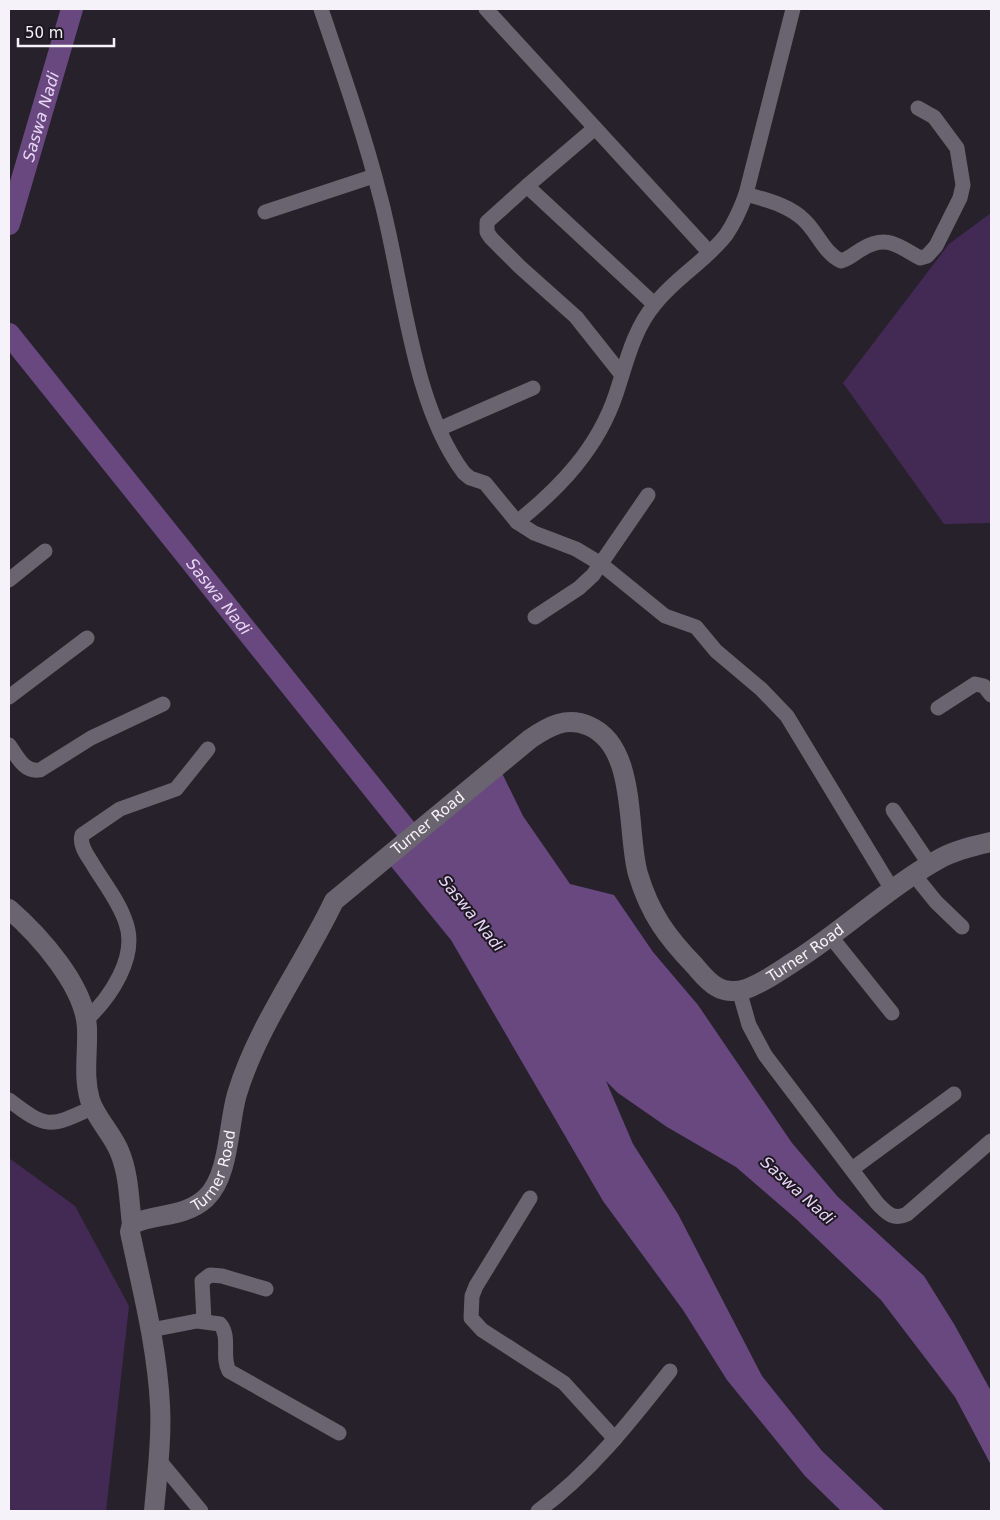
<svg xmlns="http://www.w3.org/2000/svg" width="1000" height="1520" viewBox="0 0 1000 1520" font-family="'DejaVu Sans',sans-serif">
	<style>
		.green { fill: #432a54 }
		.water { fill: #68487e }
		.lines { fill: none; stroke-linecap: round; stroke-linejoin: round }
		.river { stroke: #68487e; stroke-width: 22 }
		.street { stroke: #6a6370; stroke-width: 15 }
		.secondary { stroke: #6a6370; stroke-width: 20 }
		.labels { text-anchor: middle; stroke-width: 4; stroke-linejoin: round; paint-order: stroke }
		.street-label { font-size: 15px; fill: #f6f2f9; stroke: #1e1822 }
		.water-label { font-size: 16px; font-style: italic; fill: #e9d6f7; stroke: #1e1822 }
	</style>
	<rect width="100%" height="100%" fill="#27212c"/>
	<g class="green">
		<polygon points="991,213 991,523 944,524 843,383 949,244"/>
		<polygon points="9,1158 75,1206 129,1306 106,1511 9,1511"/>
	</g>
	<polygon class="water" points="502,773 523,816 570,884 614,895 653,952 698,1005 792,1143 838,1197 924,1276 954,1324 991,1391 991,1465 955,1397 881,1300 795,1218 736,1167 667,1127 618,1093 606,1081 633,1144 678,1214 762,1376 822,1451 885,1511 841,1511 805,1476 727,1380 683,1310 603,1201 451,940 389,864"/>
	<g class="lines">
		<g class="river">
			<path id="s1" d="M 9,224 L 72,9"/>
			<path id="s2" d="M 9,334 L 424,852"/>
		</g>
		<g class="street">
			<path d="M 321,9 C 342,71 364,133 380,196 C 403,280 411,403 464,473 L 470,478 L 485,483 L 517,522"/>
			<polyline points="486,9 709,252"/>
			<path d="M 793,9 L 746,194 C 741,208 735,222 726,235 C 706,261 675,278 655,304 C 633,330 626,364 616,394 C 598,448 560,488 517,522 L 534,533 L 576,549 L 601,564 L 665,616 L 696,627 L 716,651 L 761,689 L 787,716 L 893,891"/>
			<polyline points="527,186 595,128"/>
			<path d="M 746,194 C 766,200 789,205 804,220 C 818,233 824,253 841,261 C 849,259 855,253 862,249 C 887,234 898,246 920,258 L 927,256 L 936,246 L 960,198 L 963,185 L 957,148 L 934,117 L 918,108"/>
			<polyline points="265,212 374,176"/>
			<polyline points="622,375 576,317 520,267 491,238 487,232 487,222 527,186 654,304"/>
			<polyline points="439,429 533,388"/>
			<polyline points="9,580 45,551"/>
			<polyline points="535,617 579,588 593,575 648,495"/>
			<polyline points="9,697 87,638"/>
			<polyline points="938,708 975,684 984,686 991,695"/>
			<path d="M 9,745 C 17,756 24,773 40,770 L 91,738 L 163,704"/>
			<polyline points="893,810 930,865"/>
			<polyline points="915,876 936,902 962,927"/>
			<polyline points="831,937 892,1013"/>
			<path d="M 739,990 L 749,1025 L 765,1055 L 877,1203 C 886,1212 893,1221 907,1214 L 991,1141"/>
			<path d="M 86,1020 C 110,998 138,957 126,923 C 119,901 103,882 92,863 C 87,855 79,845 82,835 L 120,809 L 176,789 L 208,749"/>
			<path d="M 9,1100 C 48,1130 50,1127 94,1107"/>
			<polyline points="852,1169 954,1094"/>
			<polyline points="530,1198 476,1286 472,1296 471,1318 482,1330 564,1383 615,1439"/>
			<polyline points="204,1321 202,1281 210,1275 222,1276 266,1289"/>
			<path d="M 151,1330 L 197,1321 L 220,1324 C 231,1337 221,1356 229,1371 L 339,1433"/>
			<polyline points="158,1459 201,1511"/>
			<path d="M 538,1511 C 590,1473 630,1422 670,1371"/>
		</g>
		<g class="secondary">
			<path d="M 9,909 C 39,935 85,986 87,1028 C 88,1053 83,1076 90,1100 C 96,1119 113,1134 120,1153 C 129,1175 129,1201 132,1224"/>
			<path id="s3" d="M 154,1511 C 157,1476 162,1440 160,1405 C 157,1346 142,1289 130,1232 L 132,1224 C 157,1213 184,1218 206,1198 C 230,1175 228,1124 237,1094 C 258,1025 303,966 334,901 L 530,739 C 549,726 567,716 589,726 C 638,747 626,832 638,874 C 650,914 667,937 695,966 C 702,974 708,982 717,987 C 725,992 737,992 746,989 C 763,983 778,972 792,963 C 843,931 888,887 941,858 C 956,850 974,846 991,842"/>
		</g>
	</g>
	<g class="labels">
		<g class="street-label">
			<text dy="5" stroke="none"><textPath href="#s3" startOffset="818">Turner Road</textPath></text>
			<text dy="5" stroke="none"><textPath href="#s3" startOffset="1416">Turner Road</textPath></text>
			<text dy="5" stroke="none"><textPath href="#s3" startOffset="398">Turner Road</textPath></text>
		</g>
		<g class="water-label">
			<text dy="6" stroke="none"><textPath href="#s1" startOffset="112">Saswa Nadi</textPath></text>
			<text dy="6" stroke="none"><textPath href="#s2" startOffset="336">Saswa Nadi</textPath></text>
			<text transform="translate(472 913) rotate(51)" y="6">Saswa Nadi</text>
			<text transform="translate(798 1190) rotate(42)" y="6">Saswa Nadi</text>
		</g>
	</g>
	<rect width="1000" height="1520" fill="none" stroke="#f6f2f9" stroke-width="20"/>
	<path d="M18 38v8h96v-8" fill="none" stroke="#f6f2f9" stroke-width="2.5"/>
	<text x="25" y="38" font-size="15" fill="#f6f2f9" stroke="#1e1822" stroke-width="4" paint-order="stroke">50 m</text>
</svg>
